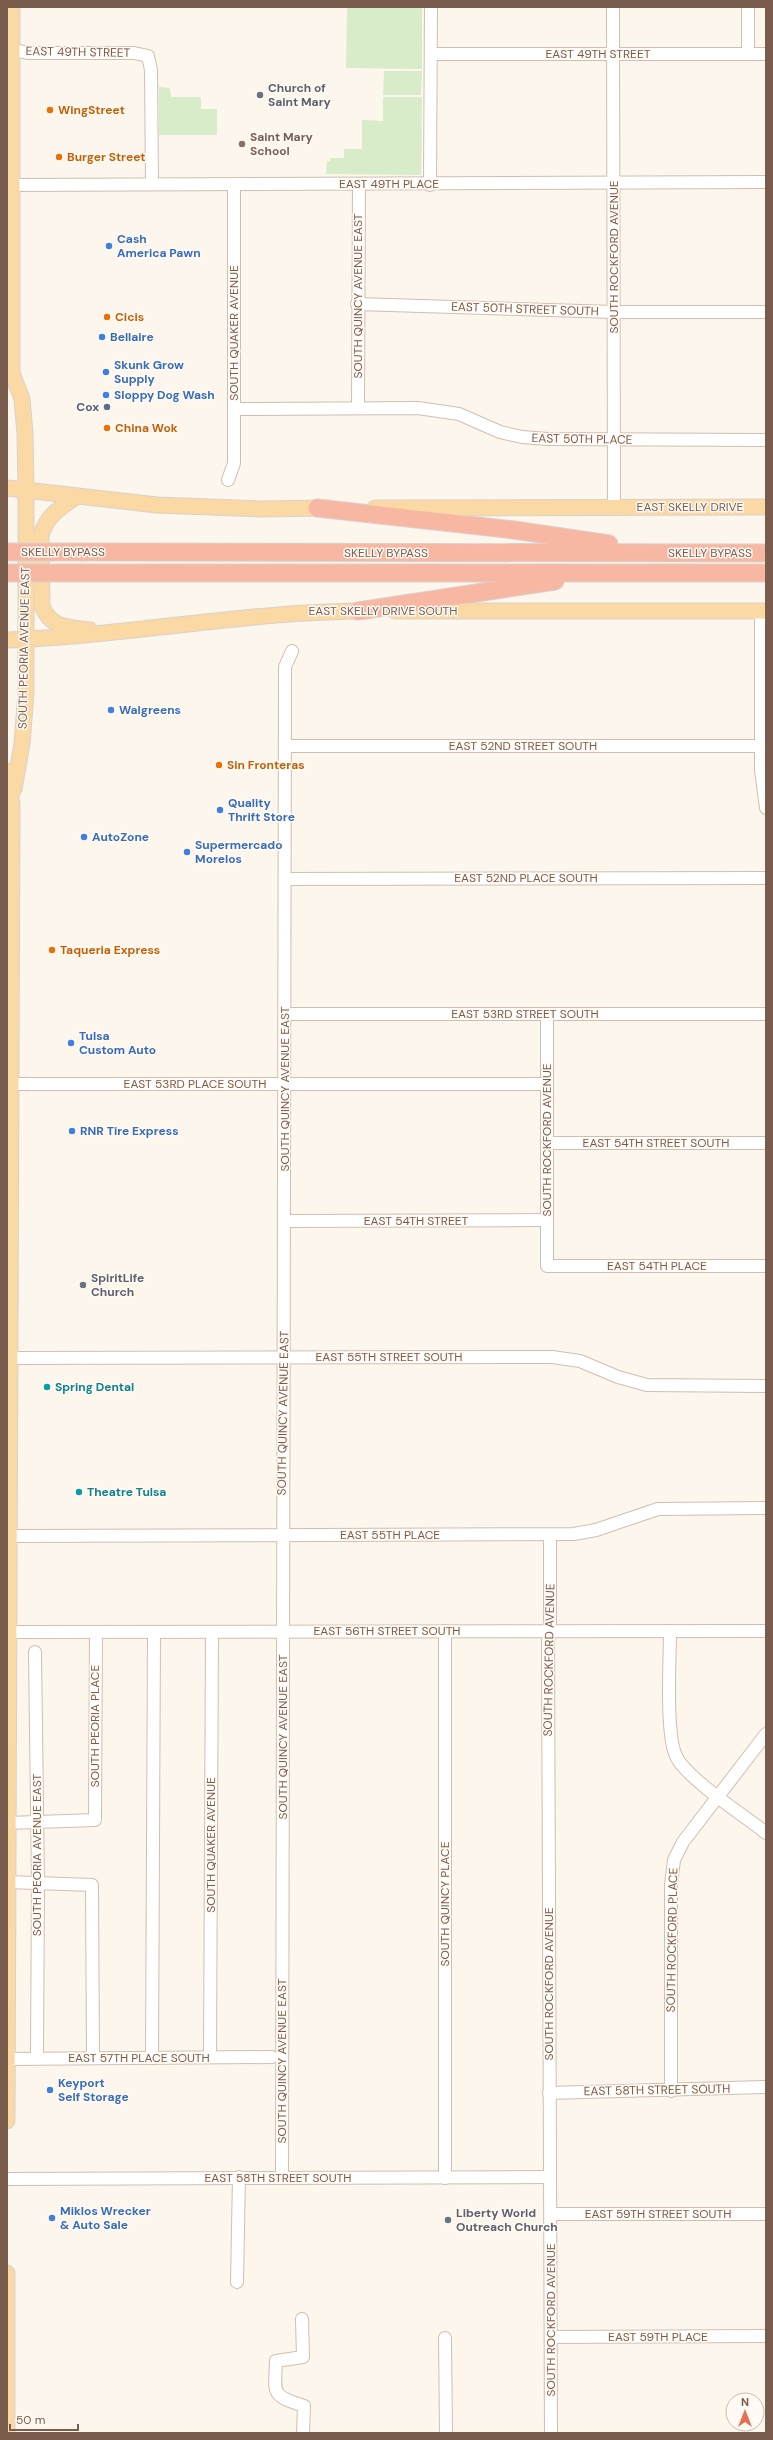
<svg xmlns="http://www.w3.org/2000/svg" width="773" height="2440" viewBox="0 0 773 2440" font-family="'DM Sans',sans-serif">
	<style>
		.green { fill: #d8ecc9 }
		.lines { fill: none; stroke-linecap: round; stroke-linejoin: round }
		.minor-casing { stroke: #d1beb0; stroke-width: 14 }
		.major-casing { stroke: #dad1cd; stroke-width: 17 }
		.highway-casing { stroke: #dad1cd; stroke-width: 19 }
		.minor { stroke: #fff; stroke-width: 12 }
		.major { stroke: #fbd9a5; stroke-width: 15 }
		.highway { stroke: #f7b7a3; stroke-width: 17 }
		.highway-bridge-casing { stroke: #dad1cd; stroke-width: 19; stroke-linecap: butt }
		.highway-bridge { stroke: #f7b7a3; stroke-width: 17 }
		.worship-dot { fill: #6b7280; stroke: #fffaf3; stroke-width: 1.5 }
		.food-dot { fill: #e8710a; stroke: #fffaf3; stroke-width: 1.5 }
		.education-dot { fill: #8d6e63; stroke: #fffaf3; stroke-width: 1.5 }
		.shop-dot { fill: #3f7fe0; stroke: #fffaf3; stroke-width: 1.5 }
		.service-dot { fill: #5c6f8a; stroke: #fffaf3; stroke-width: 1.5 }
		.culture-dot { fill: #0f9aa8; stroke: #fffaf3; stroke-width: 1.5 }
		.labels { text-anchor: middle; stroke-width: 3; stroke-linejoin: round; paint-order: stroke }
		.street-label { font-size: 12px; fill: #7a5c4d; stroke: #fffaf3 }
		.worship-label { font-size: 12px; font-weight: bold; fill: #5b616d; stroke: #fffaf3; text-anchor: start }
		.food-label { font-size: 12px; font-weight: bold; fill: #c56008; stroke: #fffaf3; text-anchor: start }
		.education-label { font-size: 12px; font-weight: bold; fill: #785e54; stroke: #fffaf3; text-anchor: start }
		.shop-label { font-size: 12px; font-weight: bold; fill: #366cbe; stroke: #fffaf3; text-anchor: start }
		.service-label { font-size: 12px; font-weight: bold; fill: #4e5e75; stroke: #fffaf3; text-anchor: end }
		.culture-label { font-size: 12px; font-weight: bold; fill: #0d838f; stroke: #fffaf3; text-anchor: start }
	</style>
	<rect width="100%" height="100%" fill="#fdf6ec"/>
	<g class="green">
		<polygon points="347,7 422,7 422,69 346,68"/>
		<polygon points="384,71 422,71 421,95 383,95"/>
		<polygon points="159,87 170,88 171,97 201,97 201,109 217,109 217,135 159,135"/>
		<polygon points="383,97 422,97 421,175 326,174 327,161 330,161 330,158 344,158 344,149 362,149 362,120 383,121"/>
	</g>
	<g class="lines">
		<g class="minor-casing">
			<g id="minor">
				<polyline points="613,7 614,507"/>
				<polyline points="748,7 748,54"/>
				<polyline points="7,49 29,53 134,53 148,56 151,70 152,184"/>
				<polyline points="431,54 766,54"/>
				<polyline points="12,185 766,182"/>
				<polyline points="430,185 431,7"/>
				<polyline points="357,304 614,312 766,312"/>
				<polyline points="358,407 359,185"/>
				<polyline points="234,409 418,408 459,414 500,432 522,437 547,439 766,440"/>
				<polyline points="228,480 234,463 234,184"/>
				<polyline points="761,611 761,770 766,808"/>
				<polyline points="285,746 761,746"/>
				<polyline points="285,879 766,878"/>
				<polyline points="285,1014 766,1014"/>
				<polyline points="547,1014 547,1266 766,1266"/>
				<polyline points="11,1084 547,1084"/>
				<polyline points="547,1143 766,1143"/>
				<polyline points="284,1221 547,1220"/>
				<polyline points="7,1358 552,1357 580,1361 618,1377 647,1385 766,1386"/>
				<polyline points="550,1535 550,1621 548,1643 551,2433"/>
				<polyline points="11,1536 574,1534 596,1530 658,1509 766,1508"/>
				<path d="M 670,1631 C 670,1659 665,1737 677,1758 C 689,1780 745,1816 766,1833"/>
				<polyline points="7,1632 766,1631"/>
				<polyline points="35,1652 38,1882 37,2058"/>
				<polyline points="8,1823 95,1820 96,1632"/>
				<polyline points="7,1882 92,1885 93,2058"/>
				<polyline points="210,2057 212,1632"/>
				<polyline points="152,2058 154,1632"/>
				<polyline points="7,2059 272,2057"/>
				<polyline points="671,2091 671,1884 674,1860 683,1842 766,1734"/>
				<polyline points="549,2093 766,2087"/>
				<polyline points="282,2178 285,667 292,651"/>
				<polyline points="445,2178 445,1631"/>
				<polyline points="7,2179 549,2177"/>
				<polyline points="551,2214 766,2214"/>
				<polyline points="237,2282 239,2177"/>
				<path d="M 302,2319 L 303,2357 L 276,2361 C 275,2394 270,2395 304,2406 L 303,2433"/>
				<polyline points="551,2337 766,2336"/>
				<polyline points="445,2338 446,2433"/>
			</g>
		</g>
		<g class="major-casing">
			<g id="major">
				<polyline points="12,7 12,373 22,399 25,433 26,490 26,692 22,744 14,789"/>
				<polyline points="7,488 157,505 260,509 329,508"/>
				<path d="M 77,496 C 61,507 46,516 41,536 L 42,606 C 51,629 69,627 90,630"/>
				<polyline points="375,508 766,507"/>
				<polyline points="395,611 766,611"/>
				<path d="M 7,640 C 128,636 247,611 369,611"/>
				<polyline points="7,771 12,804 7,2121"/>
				<polyline points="7,2273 7,2433"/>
			</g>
		</g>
		<g class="highway-casing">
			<g id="highway">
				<polyline points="317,508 514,530 609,544"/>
				<polyline points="82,552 766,553"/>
				<polyline points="82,573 766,573"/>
				<polyline points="358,611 555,581"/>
			</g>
		</g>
		<use href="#minor" class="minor"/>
		<use href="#major" class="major"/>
		<use href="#highway" class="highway"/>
		<g class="highway-bridge-casing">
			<g id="highway-bridge">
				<polyline points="7,552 82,552"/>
				<polyline points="7,573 82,573"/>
			</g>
		</g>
		<use href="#highway-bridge" class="highway-bridge"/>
	</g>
	<g class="worship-dot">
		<circle cx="260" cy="95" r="4"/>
		<circle cx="83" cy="1285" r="4"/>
		<circle cx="448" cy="2220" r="4"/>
	</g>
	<g class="food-dot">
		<circle cx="50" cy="110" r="4"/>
		<circle cx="59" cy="157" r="4"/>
		<circle cx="107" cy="317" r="4"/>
		<circle cx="107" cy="428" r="4"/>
		<circle cx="219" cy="765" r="4"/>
		<circle cx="52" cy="950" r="4"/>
	</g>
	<circle class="education-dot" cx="242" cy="144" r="4"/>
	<g class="shop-dot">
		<circle cx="109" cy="246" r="4"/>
		<circle cx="102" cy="337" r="4"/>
		<circle cx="106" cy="372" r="4"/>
		<circle cx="106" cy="395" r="4"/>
		<circle cx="111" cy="710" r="4"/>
		<circle cx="220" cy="810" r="4"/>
		<circle cx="84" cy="837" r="4"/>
		<circle cx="187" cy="852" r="4"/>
		<circle cx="71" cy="1043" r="4"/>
		<circle cx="72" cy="1131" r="4"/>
		<circle cx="50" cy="2090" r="4"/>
		<circle cx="52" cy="2218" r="4"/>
	</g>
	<circle class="service-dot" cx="107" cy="407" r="4"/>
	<g class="culture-dot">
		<circle cx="47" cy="1387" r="4"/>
		<circle cx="79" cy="1492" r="4"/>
	</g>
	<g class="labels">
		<g class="street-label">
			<text transform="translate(78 52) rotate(1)" y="4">EAST 49TH STREET</text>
			<text x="598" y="58">EAST 49TH STREET</text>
			<text x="389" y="188">EAST 49TH PLACE</text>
			<text transform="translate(614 257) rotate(-90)" y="4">SOUTH ROCKFORD AVENUE</text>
			<text transform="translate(358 296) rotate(-90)" y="4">SOUTH QUINCY AVENUE EAST</text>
			<text transform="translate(525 309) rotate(2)" y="4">EAST 50TH STREET SOUTH</text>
			<text transform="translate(234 333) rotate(-90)" y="4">SOUTH QUAKER AVENUE</text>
			<text transform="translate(582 439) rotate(1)" y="4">EAST 50TH PLACE</text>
			<text x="690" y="511">EAST SKELLY DRIVE</text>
			<text x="63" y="556">SKELLY BYPASS</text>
			<text x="386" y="557">SKELLY BYPASS</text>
			<text x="710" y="557">SKELLY BYPASS</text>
			<text x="383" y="615">EAST SKELLY DRIVE SOUTH</text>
			<text transform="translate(24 648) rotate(-89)" y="4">SOUTH PEORIA AVENUE EAST</text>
			<text x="523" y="750">EAST 52ND STREET SOUTH</text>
			<text x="526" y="882">EAST 52ND PLACE SOUTH</text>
			<text x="525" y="1018">EAST 53RD STREET SOUTH</text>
			<text x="195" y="1088">EAST 53RD PLACE SOUTH</text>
			<text transform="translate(285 1089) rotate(-90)" y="4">SOUTH QUINCY AVENUE EAST</text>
			<text transform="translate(547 1140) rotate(-90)" y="4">SOUTH ROCKFORD AVENUE</text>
			<text x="656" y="1147">EAST 54TH STREET SOUTH</text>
			<text x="416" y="1225">EAST 54TH STREET</text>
			<text x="657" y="1270">EAST 54TH PLACE</text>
			<text x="389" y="1361">EAST 55TH STREET SOUTH</text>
			<text transform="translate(283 1413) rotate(-89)" y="4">SOUTH QUINCY AVENUE EAST</text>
			<text x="390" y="1539">EAST 55TH PLACE</text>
			<text x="387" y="1635">EAST 56TH STREET SOUTH</text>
			<text transform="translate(549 1660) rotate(-89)" y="4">SOUTH ROCKFORD AVENUE</text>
			<text transform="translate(95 1726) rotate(-90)" y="4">SOUTH PEORIA PLACE</text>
			<text transform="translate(283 1737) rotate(-90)" y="4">SOUTH QUINCY AVENUE EAST</text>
			<text transform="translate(211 1845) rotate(-90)" y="4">SOUTH QUAKER AVENUE</text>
			<text transform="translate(37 1855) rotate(-90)" y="4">SOUTH PEORIA AVENUE EAST</text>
			<text transform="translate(445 1904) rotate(-90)" y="4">SOUTH QUINCY PLACE</text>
			<text transform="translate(672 1940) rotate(-89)" y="4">SOUTH ROCKFORD PLACE</text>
			<text transform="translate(549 1984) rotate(-90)" y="4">SOUTH ROCKFORD AVENUE</text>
			<text x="139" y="2062">EAST 57TH PLACE SOUTH</text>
			<text transform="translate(282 2061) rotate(-90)" y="4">SOUTH QUINCY AVENUE EAST</text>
			<text transform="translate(657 2090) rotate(-1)" y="4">EAST 58TH STREET SOUTH</text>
			<text x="278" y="2182">EAST 58TH STREET SOUTH</text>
			<text x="658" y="2218">EAST 59TH STREET SOUTH</text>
			<text transform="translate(551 2320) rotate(-90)" y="4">SOUTH ROCKFORD AVENUE</text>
			<text x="658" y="2341">EAST 59TH PLACE</text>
		</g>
		<g class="worship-label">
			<text x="268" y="92">Church of<tspan x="268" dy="14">Saint Mary</tspan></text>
			<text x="91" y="1282">SpiritLife<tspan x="91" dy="14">Church</tspan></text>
			<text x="456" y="2217">Liberty World<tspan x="456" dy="14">Outreach Church</tspan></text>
		</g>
		<g class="food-label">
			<text x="58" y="114">WingStreet</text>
			<text x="67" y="161">Burger Street</text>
			<text x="115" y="321">Cicis</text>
			<text x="115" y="432">China Wok</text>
			<text x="227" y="769">Sin Fronteras</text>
			<text x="60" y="954">Taqueria Express</text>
		</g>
		<g class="education-label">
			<text x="250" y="141">Saint Mary<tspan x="250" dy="14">School</tspan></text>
		</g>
		<g class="shop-label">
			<text x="117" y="243">Cash<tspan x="117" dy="14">America Pawn</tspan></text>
			<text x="110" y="341">Bellaire</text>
			<text x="114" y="369">Skunk Grow<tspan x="114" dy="14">Supply</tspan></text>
			<text x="114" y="399">Sloppy Dog Wash</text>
			<text x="119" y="714">Walgreens</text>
			<text x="228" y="807">Quality<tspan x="228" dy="14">Thrift Store</tspan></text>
			<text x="92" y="841">AutoZone</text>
			<text x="195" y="849">Supermercado<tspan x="195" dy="14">Morelos</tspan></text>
			<text x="79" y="1040">Tulsa<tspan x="79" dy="14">Custom Auto</tspan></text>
			<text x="80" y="1135">RNR Tire Express</text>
			<text x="58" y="2087">Keyport<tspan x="58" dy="14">Self Storage</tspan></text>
			<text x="60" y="2215">Miklos Wrecker<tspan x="60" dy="14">&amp; Auto Sale</tspan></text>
		</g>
		<g class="service-label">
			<text x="99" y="411">Cox</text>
		</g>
		<g class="culture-label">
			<text x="55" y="1391">Spring Dental</text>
			<text x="87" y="1496">Theatre Tulsa</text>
		</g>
	</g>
	<rect width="773" height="2440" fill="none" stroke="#7a5c4d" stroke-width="16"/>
	<g transform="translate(745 2412)"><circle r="19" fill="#fffaf3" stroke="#cabbb1"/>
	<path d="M0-3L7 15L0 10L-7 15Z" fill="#e76f51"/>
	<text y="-6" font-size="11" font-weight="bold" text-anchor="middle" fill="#7a5c4d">N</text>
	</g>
	<path d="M10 2424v6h68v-6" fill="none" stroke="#7a5c4d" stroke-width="2"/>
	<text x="16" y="2424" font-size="12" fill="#7a5c4d" stroke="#fffaf3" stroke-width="3" paint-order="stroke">50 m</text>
</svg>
